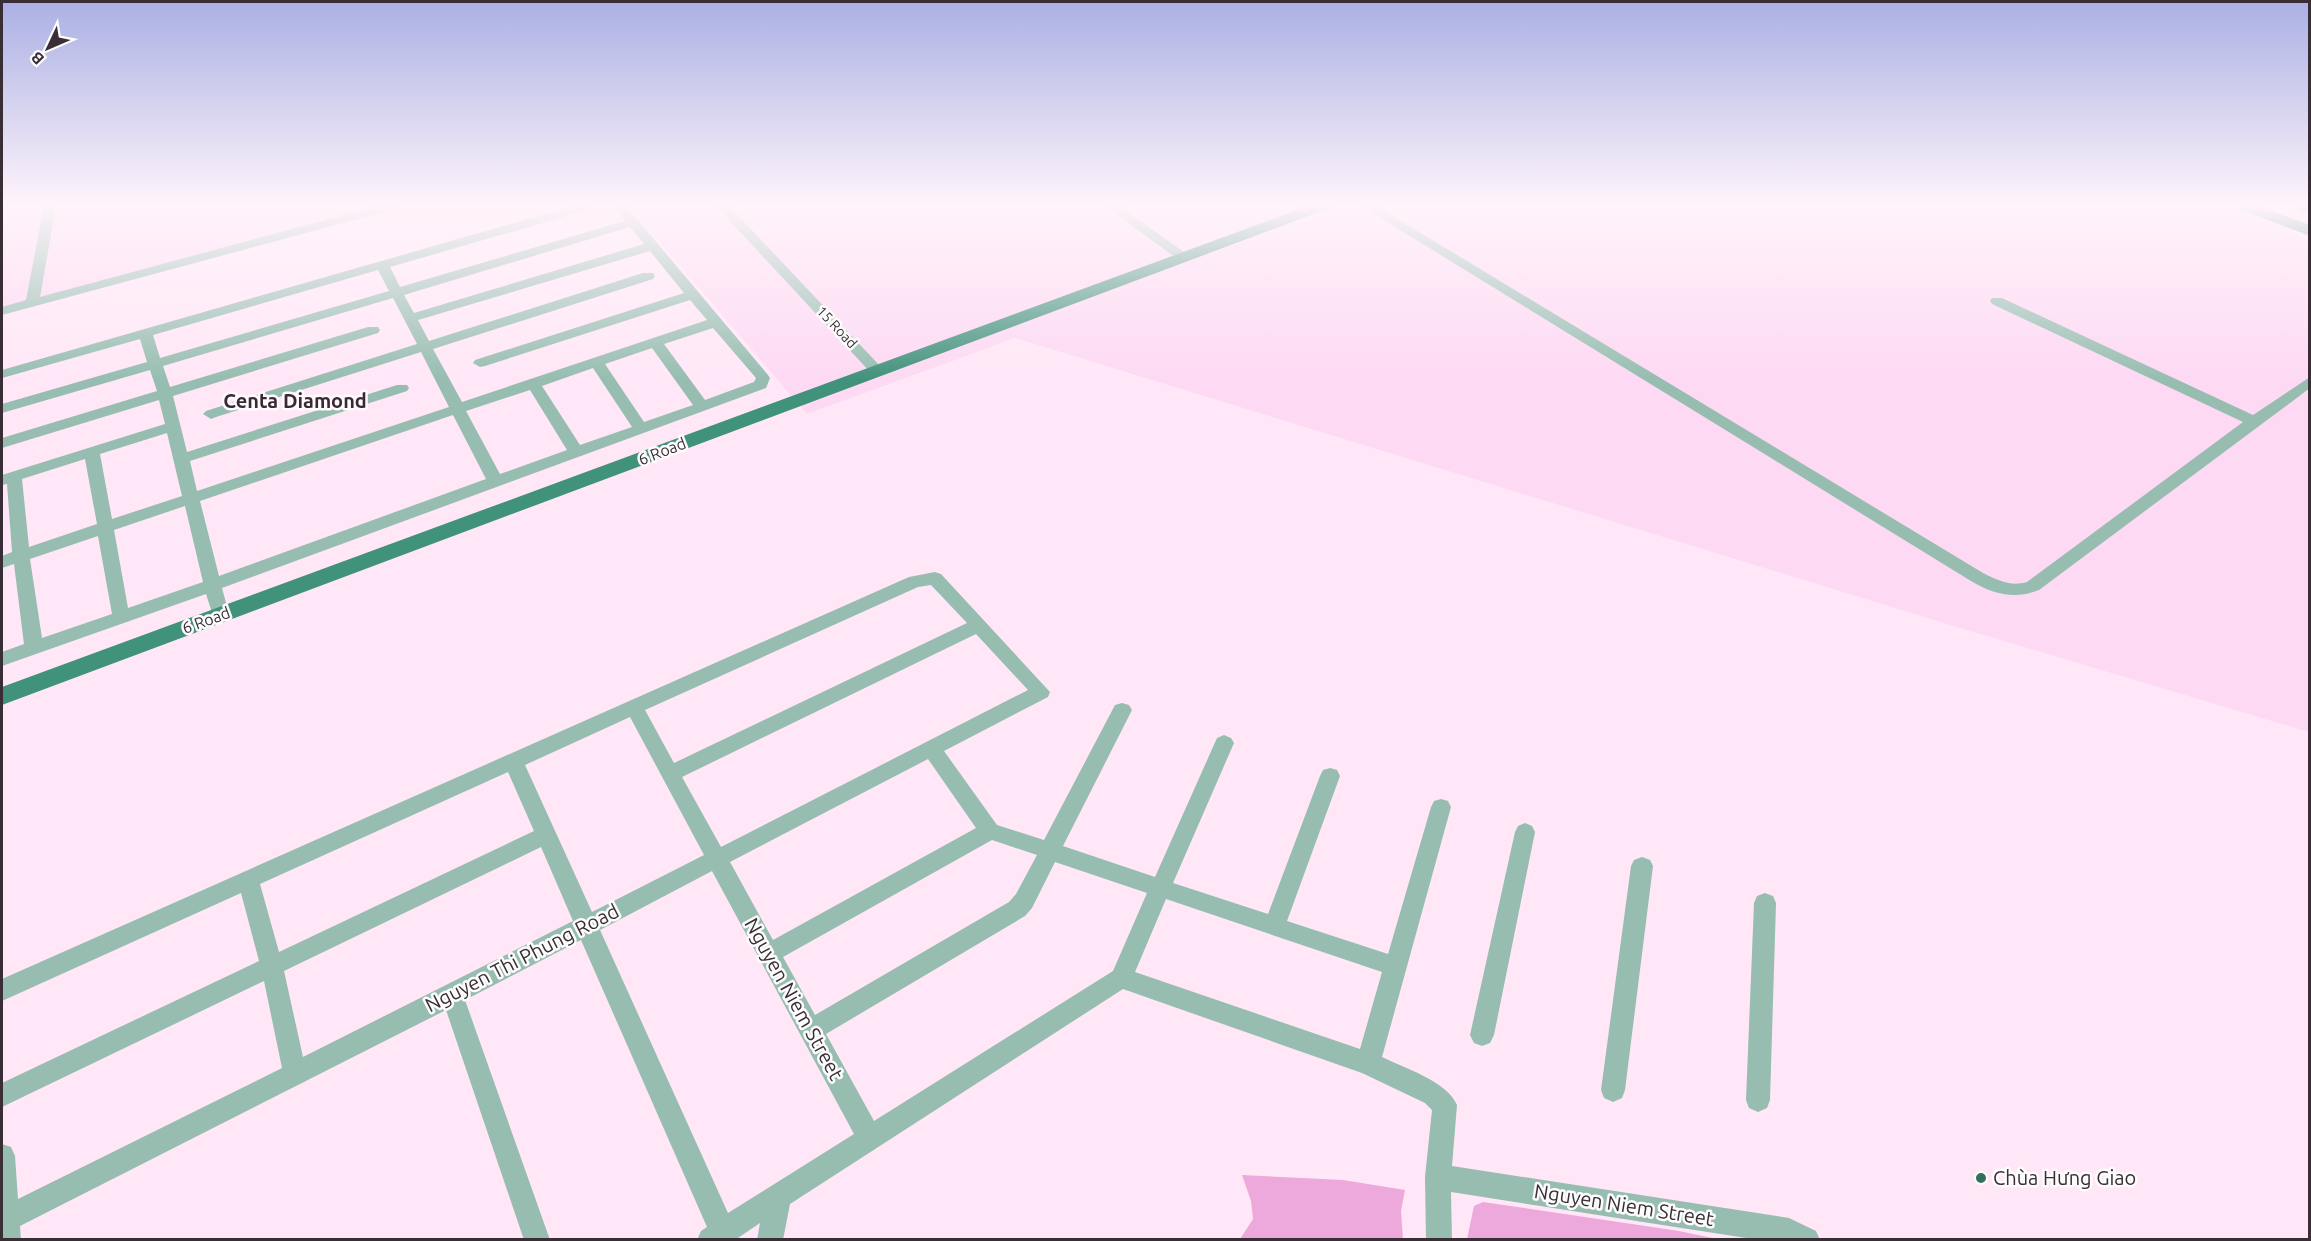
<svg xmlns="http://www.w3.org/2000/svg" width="2311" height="1241" viewBox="0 0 2311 1241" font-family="Ubuntu,sans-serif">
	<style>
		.built { fill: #fdd9f3 }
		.water { fill: #eda9db }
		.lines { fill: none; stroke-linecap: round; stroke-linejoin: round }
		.minor { fill: #96bdb0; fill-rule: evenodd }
		.major { fill: #41927b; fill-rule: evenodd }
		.poi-dot { fill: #30705d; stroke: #fcfcfc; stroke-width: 2 }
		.labels { text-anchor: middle; stroke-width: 5; stroke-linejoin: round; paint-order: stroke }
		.far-street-label { font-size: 14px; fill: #392e36; stroke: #fcfcfc }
		.street-label { font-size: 16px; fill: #392e36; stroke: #fcfcfc }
		.quarter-label { font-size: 20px; font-weight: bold; fill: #3d2737; stroke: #fcfcfc }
		.near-street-label { font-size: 20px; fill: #392e36; stroke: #fcfcfc }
		.near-poi-label { font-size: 20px; fill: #392e36; stroke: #fcfcfc; text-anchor: start }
	</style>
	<rect width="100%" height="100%" fill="#ffe7f7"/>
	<g class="built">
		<polygon points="2,206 388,206 2,309"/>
		<polygon points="629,206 2222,206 2309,240 2309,732 1957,627 1015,338 807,414"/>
	</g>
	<g class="water">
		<polygon points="1242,1175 1343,1180 1405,1190 1401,1211 1403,1239 1240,1239 1253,1219 1251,1201"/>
		<polygon points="1483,1202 1679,1231 1717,1239 1467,1239 1474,1206"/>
	</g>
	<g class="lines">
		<g class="minor">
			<polygon points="44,206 56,206 40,297 377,206 397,206 395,209 2,315 2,307 26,300"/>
			<path d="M 573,206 L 593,206 L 591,209 L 390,267 L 400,287 L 625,221 L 613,206 L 626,206 L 768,375 L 770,378 L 766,388 L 222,588 L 229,614 L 226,619 L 220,620 L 214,619 L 206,594 L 2,666 L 2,652 L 24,644 L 14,564 L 2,568 L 2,556 L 12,552 L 7,484 L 2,485 L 2,475 L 165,424 L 159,400 L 2,448 L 2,438 L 157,391 L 150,370 L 2,413 L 2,404 L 147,362 L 140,339 L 2,378 L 2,370 ZM 630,227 L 644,244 L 414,313 L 404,295 ZM 650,251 L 684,293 L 475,360 L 473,363 L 480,367 L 485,366 L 690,300 L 707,320 L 462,402 L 433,349 L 653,279 L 655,276 L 653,273 L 643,273 L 429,341 L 418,320 ZM 378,270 L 389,291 L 160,358 L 153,335 ZM 393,298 L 417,344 L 206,411 L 203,414 L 211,419 L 216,417 L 421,352 L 449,407 L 197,491 L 190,461 L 407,391 L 409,388 L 407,385 L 397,385 L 187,452 L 173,396 L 378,333 L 380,330 L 378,327 L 368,327 L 170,387 L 163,366 ZM 713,328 L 756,378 L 754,382 L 705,400 L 664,344 ZM 652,348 L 693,405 L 644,422 L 605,364 ZM 593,368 L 632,427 L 580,445 L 542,386 ZM 530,390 L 567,450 L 500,474 L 466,411 ZM 453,415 L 486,479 L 219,576 L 200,501 ZM 167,433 L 182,496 L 112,519 L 100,454 ZM 85,459 L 97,524 L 29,547 L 22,479 ZM 185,506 L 203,582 L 128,608 L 114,530 ZM 98,536 L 112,614 L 42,638 L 30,559 Z"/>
			<polygon points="716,206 729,206 882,368 884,371 882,374 872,374"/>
			<polygon points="1105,206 1119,206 1191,257 1189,260 1179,260"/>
			<path d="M 1361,206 L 1376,206 L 1983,573 C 1997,580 2011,587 2027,582 L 2243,422 L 1992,304 L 1990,301 L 1992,298 L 2002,298 L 2253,415 L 2310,377 L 2310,388 L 2039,590 C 2014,600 1993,594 1971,581 Z"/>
			<path d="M 935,572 L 941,574 L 1050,692 L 1048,697 L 944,751 L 997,825 L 1044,840 L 1115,705 L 1122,703 L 1129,705 L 1132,710 L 1063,846 L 1155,877 L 1217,738 L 1224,735 L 1231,738 L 1234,743 L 1173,883 L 1268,914 L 1320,776 L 1323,770 L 1330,768 L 1337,770 L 1340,776 L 1287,921 L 1388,954 L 1431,807 L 1434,801 L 1441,799 L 1448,801 L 1451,807 L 1382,1057 C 1404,1068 1447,1081 1457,1105 L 1452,1166 L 1789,1218 L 1816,1231 L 1820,1240 L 1759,1240 L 1451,1192 L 1452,1240 L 1426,1240 L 1425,1177 L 1432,1110 L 1425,1103 L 1362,1073 L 1123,989 L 790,1204 L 783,1240 L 757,1240 L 760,1223 L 735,1240 L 697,1240 L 701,1231 L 707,1227 L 581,940 L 465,1000 L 550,1240 L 524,1240 L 446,1010 L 20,1226 L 21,1240 L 2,1240 L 2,1144 L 11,1147 L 15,1156 L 18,1199 L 282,1068 L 264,981 L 2,1107 L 2,1083 L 259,961 L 241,893 L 2,1001 L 2,979 L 909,577 ZM 931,585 L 967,623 L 674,763 L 645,710 L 918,587 ZM 976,634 L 1028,690 L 721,847 L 682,777 ZM 630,717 L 704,855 L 592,912 L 525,765 ZM 928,759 L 976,828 L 773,940 L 730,862 ZM 508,772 L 534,831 L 279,952 L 260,884 ZM 992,840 L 1037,855 L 1016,894 L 1009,902 L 815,1015 L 783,957 ZM 541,847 L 573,921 L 303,1057 L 284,971 ZM 1055,862 L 1147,893 L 1113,971 L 874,1121 L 826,1034 L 1025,916 L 1032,908 ZM 712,871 L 854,1134 L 728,1213 L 600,930 ZM 1166,899 L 1382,972 L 1360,1049 L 1135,972 Z"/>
			<polygon points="1525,823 1532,826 1535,832 1494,1035 1490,1043 1482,1046 1474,1043 1470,1035 1515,832 1518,826"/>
			<polygon points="1642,857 1650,860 1653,866 1625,1090 1622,1098 1613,1102 1604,1098 1601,1090 1631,866 1634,860"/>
			<polygon points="1765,893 1773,896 1776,903 1770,1100 1767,1108 1758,1112 1749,1108 1746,1100 1754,903 1757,896"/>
		</g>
		<g class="major">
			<polygon points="1308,206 1330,206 1327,209 2,705 2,687"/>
			<polygon points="2236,206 2258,206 2310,225 2310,236 2239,209"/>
			<polygon points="2293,206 2310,206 2310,214 2296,209"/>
		</g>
	</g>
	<linearGradient id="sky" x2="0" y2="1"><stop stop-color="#aab0e3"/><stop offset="0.54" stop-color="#fff4fb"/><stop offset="1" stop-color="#fff4fb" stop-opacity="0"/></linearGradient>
	<rect width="2311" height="380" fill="url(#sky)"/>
	<circle class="poi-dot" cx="1981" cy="1178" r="6"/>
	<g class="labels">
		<g class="far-street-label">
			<text transform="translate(837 327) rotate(47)" y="5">15 Road</text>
		</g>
		<g class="street-label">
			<text transform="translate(662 451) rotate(-21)" y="6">6 Road</text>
			<text transform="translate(206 620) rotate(-20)" y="6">6 Road</text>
		</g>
		<g class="quarter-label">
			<text x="295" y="408">Centa Diamond</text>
		</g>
		<g class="near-street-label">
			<text transform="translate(522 958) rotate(-27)" y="7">Nguyen Thi Phung Road</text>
			<text transform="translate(794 999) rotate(61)" y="7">Nguyen Niem Street</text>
			<text transform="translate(1624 1205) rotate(9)" y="7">Nguyen Niem Street</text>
		</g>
		<g class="near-poi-label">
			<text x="1993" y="1185">Chùa Hưng Giao</text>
		</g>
	</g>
	<rect width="2311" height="1241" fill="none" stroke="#392e36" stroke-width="6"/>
	<g transform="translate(48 48) rotate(226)" stroke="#fcfcfc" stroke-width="4.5" paint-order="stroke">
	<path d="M0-4.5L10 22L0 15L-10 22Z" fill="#392e36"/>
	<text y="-9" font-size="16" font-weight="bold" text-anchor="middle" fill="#392e36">B</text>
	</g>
</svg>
